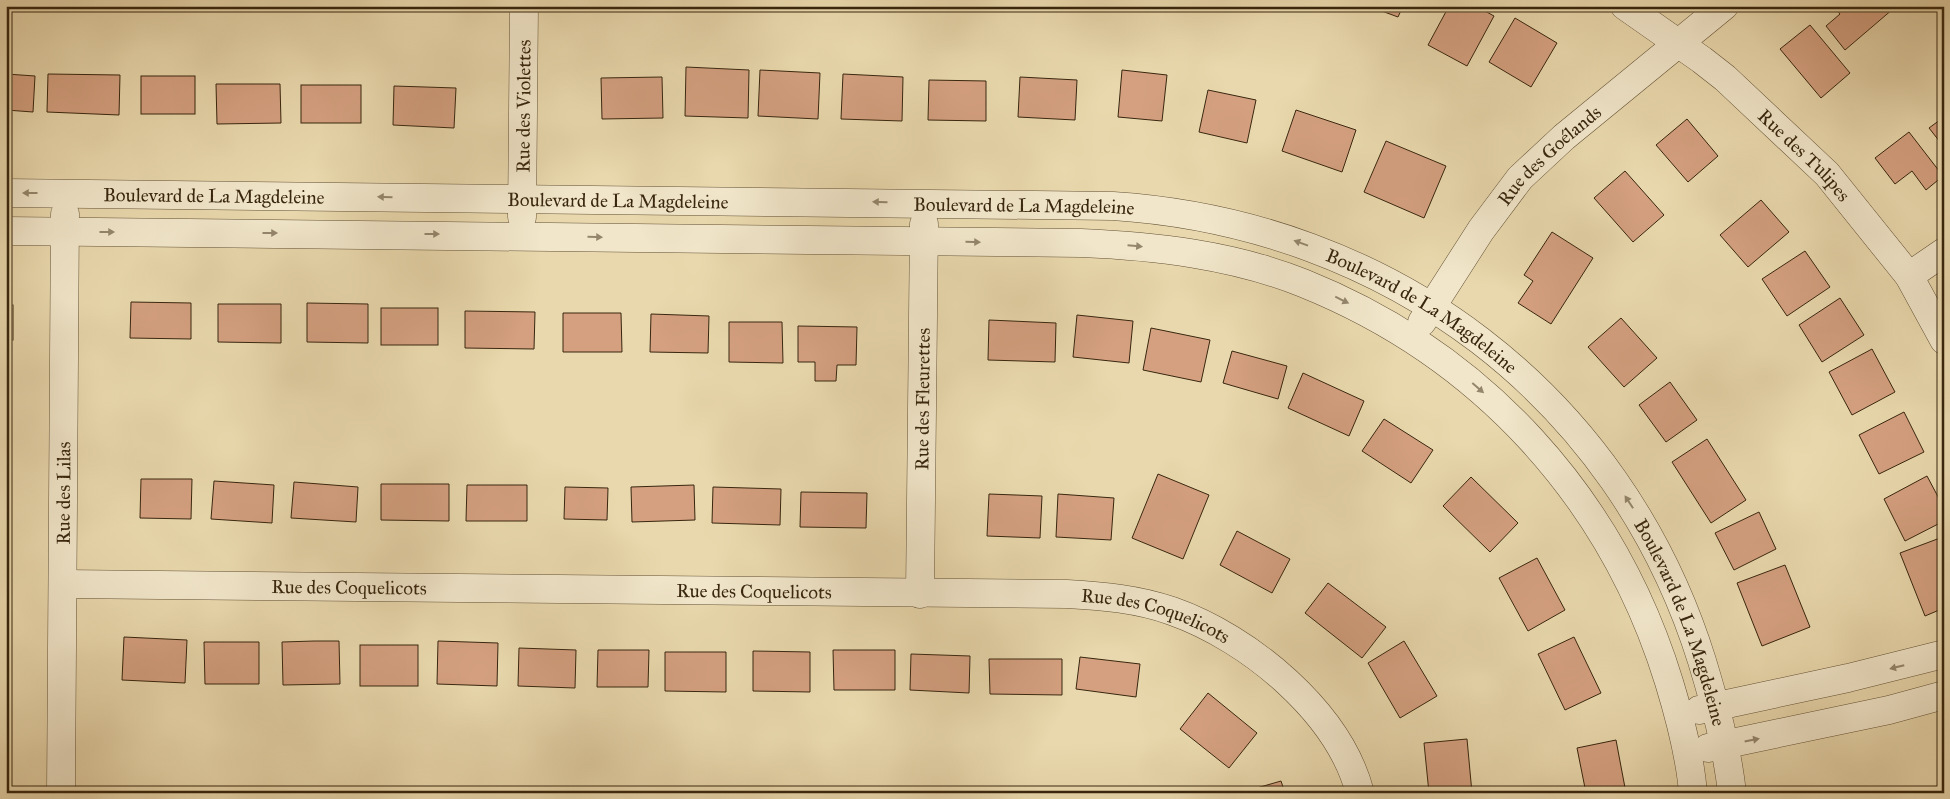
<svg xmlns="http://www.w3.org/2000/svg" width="1950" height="799" viewBox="0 0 1950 799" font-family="'IM FELL Great Primer',serif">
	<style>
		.building { fill: #d4a080; stroke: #38260e }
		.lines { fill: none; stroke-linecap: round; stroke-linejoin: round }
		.street-casing { stroke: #645236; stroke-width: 29 }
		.street { stroke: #f1e6ca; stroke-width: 28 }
		.oneway { fill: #94866c }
		.labels { text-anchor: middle; stroke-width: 5; stroke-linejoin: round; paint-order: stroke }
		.street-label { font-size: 19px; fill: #38260e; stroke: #f1e6ca }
	</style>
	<rect width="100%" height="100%" fill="#e9d8ad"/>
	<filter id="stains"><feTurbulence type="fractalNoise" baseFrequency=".004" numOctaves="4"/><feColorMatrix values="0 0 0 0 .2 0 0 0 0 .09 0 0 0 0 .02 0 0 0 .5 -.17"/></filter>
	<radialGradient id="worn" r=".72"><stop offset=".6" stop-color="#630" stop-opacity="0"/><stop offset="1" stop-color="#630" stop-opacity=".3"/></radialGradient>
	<g class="building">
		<polygon points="1368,6 1403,6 1398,17"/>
		<polygon points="1449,6 1476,6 1494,16 1467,66 1428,45"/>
		<polygon points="1833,6 1891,6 1893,9 1845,50 1826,26 1840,14"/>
		<polygon points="1515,18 1557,43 1531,87 1489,62"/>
		<polygon points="1810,25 1850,73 1821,98 1780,49"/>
		<polygon points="686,67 749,70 748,118 685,116"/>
		<polygon points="760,70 820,73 818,119 758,116"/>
		<polygon points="1122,70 1167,75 1162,121 1118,117"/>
		<polygon points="6,74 35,76 33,112 6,110"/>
		<polygon points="48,74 120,75 119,115 47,112"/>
		<polygon points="843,74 903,77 902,121 841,119"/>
		<rect x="141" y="76" width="54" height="38"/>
		<polygon points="662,77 663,118 602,119 601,78"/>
		<polygon points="1020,77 1077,80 1075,120 1018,117"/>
		<polygon points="929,80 986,81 986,121 928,120"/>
		<polygon points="216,84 280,84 281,123 217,124"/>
		<rect x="301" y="85" width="60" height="38"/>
		<polygon points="394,86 456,88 454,128 393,125"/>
		<polygon points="1208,90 1256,100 1247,143 1199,132"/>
		<polygon points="1296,110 1356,130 1342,172 1282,151"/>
		<polygon points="1944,117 1944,147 1929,128"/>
		<polygon points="1687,119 1718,156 1688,182 1656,145"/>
		<polygon points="1909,132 1943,176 1926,190 1912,171 1895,184 1875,158"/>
		<polygon points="1386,141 1446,166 1424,218 1364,192"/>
		<polygon points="1625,171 1664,215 1633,242 1594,198"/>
		<polygon points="1761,200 1789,232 1748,267 1720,235"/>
		<polygon points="1552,232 1593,258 1551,324 1518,303 1533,281 1524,275"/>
		<polygon points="1805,251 1830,287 1787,316 1762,279"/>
		<polygon points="1840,298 1864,335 1822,362 1799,325"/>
		<polygon points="131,302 191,303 191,339 130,338"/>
		<polygon points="307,303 368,304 368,343 307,342"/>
		<polygon points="218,304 281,304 281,343 218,342"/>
		<rect x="6" y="305" width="7" height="35"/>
		<rect x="381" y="308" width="57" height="37"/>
		<polygon points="465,311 535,312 534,349 465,348"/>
		<polygon points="563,313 621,313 622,352 563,352"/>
		<polygon points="651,314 709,316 708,353 650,352"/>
		<polygon points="1077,315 1133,321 1129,363 1073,357"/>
		<polygon points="1621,318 1657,358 1624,387 1588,347"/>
		<polygon points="989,320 1056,323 1055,362 988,360"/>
		<polygon points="729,322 782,322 783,363 729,362"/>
		<polygon points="798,326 857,327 856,365 837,365 836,381 815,381 815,362 798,362"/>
		<polygon points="1151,328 1210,340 1201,382 1143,370"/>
		<polygon points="1872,349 1895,392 1852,415 1829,372"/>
		<polygon points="1232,351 1287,366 1278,399 1223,383"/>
		<polygon points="1303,373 1364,401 1349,436 1288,408"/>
		<polygon points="1670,382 1697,420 1666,442 1639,405"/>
		<polygon points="1904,412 1924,452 1879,474 1859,435"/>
		<polygon points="1384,419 1433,450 1411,483 1362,451"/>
		<polygon points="1707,439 1746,500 1711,523 1672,462"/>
		<polygon points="1158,474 1209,495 1183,559 1132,538"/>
		<polygon points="1927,476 1944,508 1944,521 1905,541 1884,499"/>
		<polygon points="1471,477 1518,523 1490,552 1443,506"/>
		<polygon points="141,479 192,479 191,519 140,518"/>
		<polygon points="214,481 274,485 272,523 211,519"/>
		<polygon points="294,482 358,487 356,522 291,518"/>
		<polygon points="381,484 449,484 449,521 381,520"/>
		<polygon points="467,485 527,485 527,521 466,521"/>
		<polygon points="694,485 695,520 632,522 631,487"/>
		<polygon points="565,487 608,488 607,520 564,519"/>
		<polygon points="713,487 781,489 780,525 712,523"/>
		<polygon points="801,492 867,493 866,528 800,527"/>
		<polygon points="989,494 1042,496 1040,538 987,536"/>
		<polygon points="1058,494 1114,498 1111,540 1056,537"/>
		<polygon points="1759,512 1776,549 1734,570 1715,533"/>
		<polygon points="1237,531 1290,559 1272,593 1220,565"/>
		<polygon points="1940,538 1944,546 1944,608 1925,616 1900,553"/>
		<polygon points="1537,558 1565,610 1528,631 1499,578"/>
		<polygon points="1785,565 1810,627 1762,646 1737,583"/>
		<polygon points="1328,583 1386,627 1362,658 1305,613"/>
		<polygon points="124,637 187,640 185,683 122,680"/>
		<polygon points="1574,637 1601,693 1565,710 1538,654"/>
		<polygon points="314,641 339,641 340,684 283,685 282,642"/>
		<polygon points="438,641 498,643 497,686 437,684"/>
		<polygon points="1404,641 1437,696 1400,718 1368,663"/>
		<polygon points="204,642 259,642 259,684 205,684"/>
		<rect x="360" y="645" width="58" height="41"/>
		<polygon points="519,648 576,650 575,688 518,686"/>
		<polygon points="598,650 649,650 648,687 597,687"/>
		<polygon points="833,650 895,650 895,690 834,690"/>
		<polygon points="753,651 810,652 810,692 753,691"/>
		<polygon points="665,652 726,652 726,692 665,691"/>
		<polygon points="911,654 970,656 969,693 910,690"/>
		<polygon points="1080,657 1140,664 1136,697 1076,689"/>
		<polygon points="989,659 1062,659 1062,695 990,694"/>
		<polygon points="1208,693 1257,733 1229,768 1180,729"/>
		<polygon points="1467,739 1472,793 1429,793 1424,743"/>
		<polygon points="1616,740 1626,793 1586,793 1577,748"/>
		<polygon points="1281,781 1285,793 1244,793 1243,792"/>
		<rect x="1793" y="790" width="54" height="3"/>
	</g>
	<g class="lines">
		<g class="street-casing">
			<g id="street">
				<path id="s1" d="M 1625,6 L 1702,60 L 1725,78 L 1827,174 L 1909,276 L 1944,340"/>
				<path id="s2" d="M 6,193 L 1113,206 C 1389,224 1619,395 1702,661 C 1715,704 1727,747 1732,793"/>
				<path id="s3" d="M 522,217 L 524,6"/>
				<path d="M 6,231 L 1081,243 C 1155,246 1233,255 1303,283 C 1482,355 1612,497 1669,682 C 1680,718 1690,755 1693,793"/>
				<polyline points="1909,276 1944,252"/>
				<path id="s4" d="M 1422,322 L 1481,230 L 1520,178 L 1564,137 L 1724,6"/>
				<path id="s5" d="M 63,584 L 1067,594 C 1103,596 1138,599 1172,611 C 1249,638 1339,712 1360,793"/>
				<path id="s6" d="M 920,594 L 924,224"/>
				<polyline points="1699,710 1848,678 1944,654"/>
				<polyline points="1708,748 1889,710 1944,695"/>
				<path id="s7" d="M 61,793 L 65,214"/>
			</g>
		</g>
		<use href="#street" class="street"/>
	</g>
	<defs><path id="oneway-solid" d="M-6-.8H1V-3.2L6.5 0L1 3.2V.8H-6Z" transform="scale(1.25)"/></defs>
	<g class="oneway">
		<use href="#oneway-solid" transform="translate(30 193) rotate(-180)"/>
		<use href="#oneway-solid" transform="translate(385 197) rotate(-179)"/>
		<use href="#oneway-solid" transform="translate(880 202) rotate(-179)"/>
		<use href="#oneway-solid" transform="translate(107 232)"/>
		<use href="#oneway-solid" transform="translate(270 233)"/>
		<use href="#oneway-solid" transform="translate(432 234)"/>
		<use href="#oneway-solid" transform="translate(595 237) rotate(1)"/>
		<use href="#oneway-solid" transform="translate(973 242) rotate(1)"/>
		<use href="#oneway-solid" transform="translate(1301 243) rotate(-160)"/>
		<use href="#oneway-solid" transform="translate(1135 246) rotate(5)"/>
		<use href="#oneway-solid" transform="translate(1342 300) rotate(26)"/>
		<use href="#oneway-solid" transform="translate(1478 388) rotate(41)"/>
		<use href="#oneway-solid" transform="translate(1629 502) rotate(-123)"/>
		<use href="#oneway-solid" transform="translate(1897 667) rotate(166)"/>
		<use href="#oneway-solid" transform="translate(1752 740) rotate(-11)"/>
	</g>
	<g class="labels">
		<g class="street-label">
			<text dy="7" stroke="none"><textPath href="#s3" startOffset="111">Rue des Violettes</textPath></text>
			<text dy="7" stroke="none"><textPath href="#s1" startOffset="234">Rue des Tulipes</textPath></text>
			<text dy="7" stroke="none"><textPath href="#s4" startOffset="211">Rue des Goélands</textPath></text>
			<text dy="7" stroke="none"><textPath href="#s2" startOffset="208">Boulevard de La Magdeleine</textPath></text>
			<text dy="7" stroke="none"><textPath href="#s2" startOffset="612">Boulevard de La Magdeleine</textPath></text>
			<text dy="7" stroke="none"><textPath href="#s2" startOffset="1018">Boulevard de La Magdeleine</textPath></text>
			<text dy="7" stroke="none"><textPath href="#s2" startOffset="1438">Boulevard de La Magdeleine</textPath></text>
			<text dy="7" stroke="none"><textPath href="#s6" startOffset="195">Rue des Fleurettes</textPath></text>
			<text dy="7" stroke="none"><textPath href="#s7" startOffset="300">Rue des Lilas</textPath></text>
			<text dy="7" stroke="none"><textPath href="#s5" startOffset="286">Rue des Coquelicots</textPath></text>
			<text dy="7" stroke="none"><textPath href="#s5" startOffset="691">Rue des Coquelicots</textPath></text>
			<text dy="7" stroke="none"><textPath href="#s5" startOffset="1096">Rue des Coquelicots</textPath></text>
			<text dy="7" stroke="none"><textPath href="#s2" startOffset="1856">Boulevard de La Magdeleine</textPath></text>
		</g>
	</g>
	<rect width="1950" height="799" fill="none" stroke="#e9d8ad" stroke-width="25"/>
	<rect x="8" y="8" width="1935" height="784" fill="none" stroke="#38260e" stroke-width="2.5"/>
	<rect x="12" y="12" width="1925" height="774" fill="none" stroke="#38260e"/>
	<rect width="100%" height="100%" filter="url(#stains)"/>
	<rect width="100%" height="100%" fill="url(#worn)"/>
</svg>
